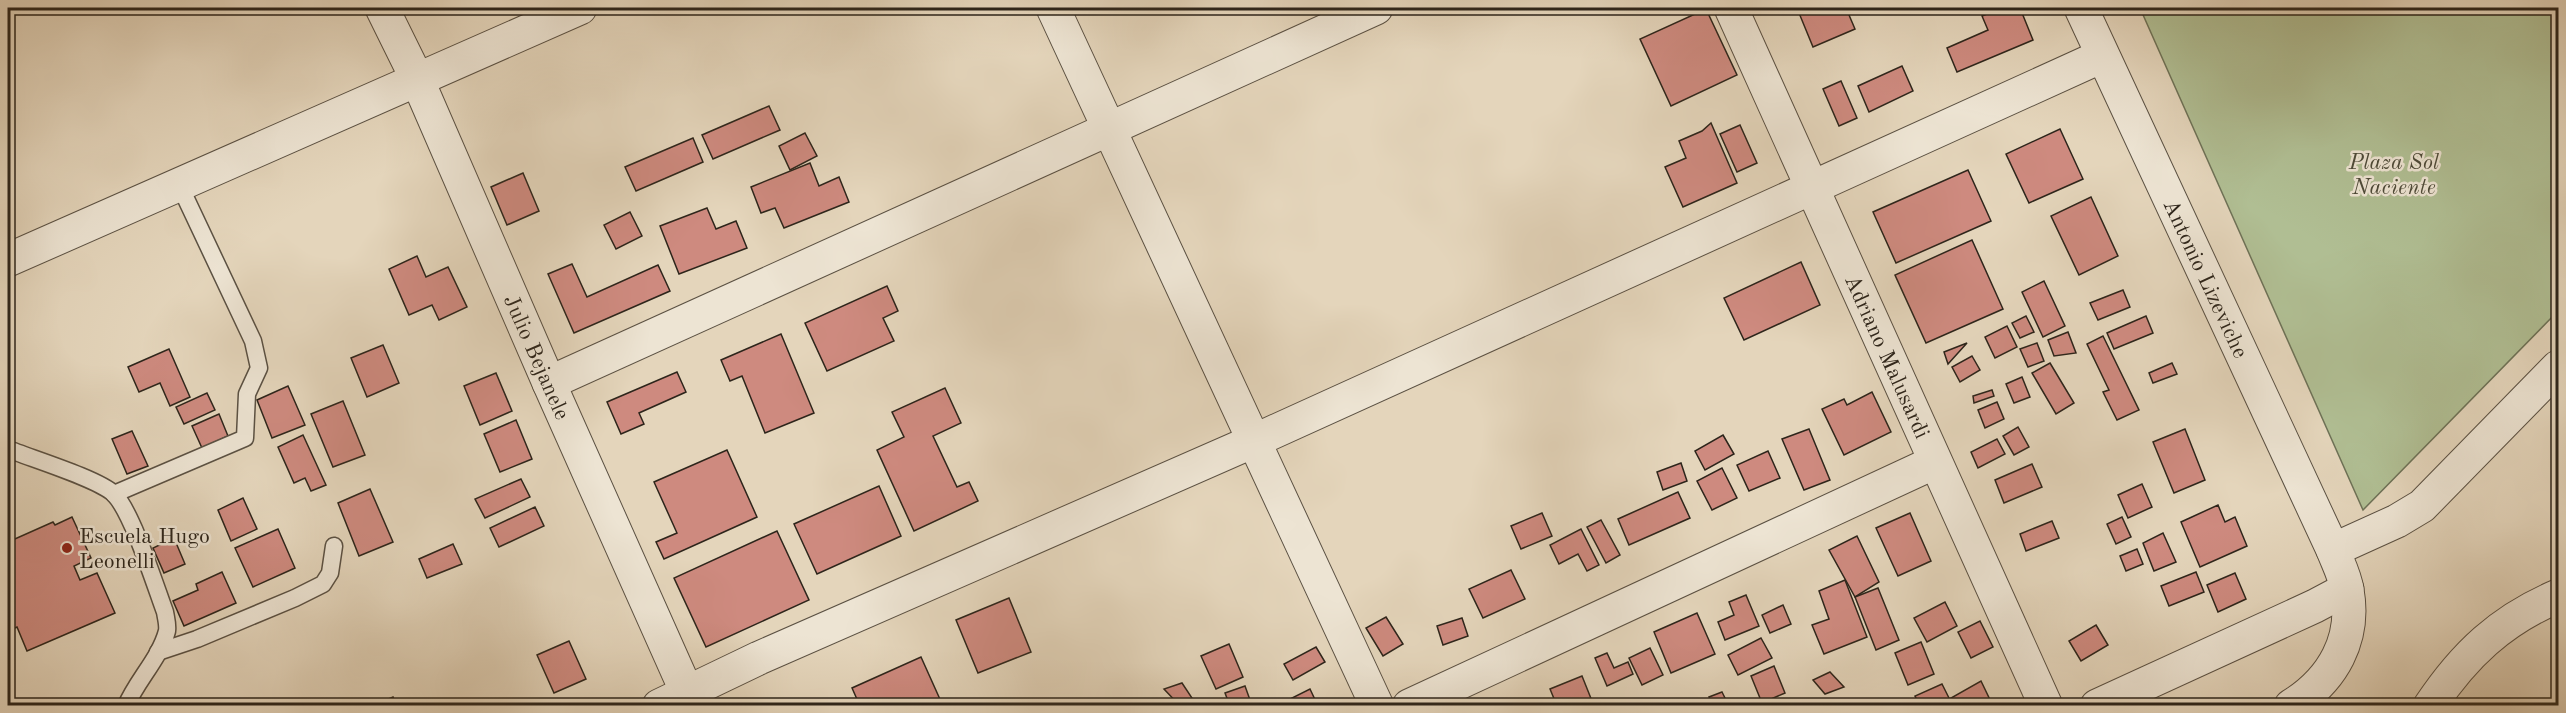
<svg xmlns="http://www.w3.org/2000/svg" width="2566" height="713" viewBox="0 0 2566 713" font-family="'Old Standard TT',serif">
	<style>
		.green { fill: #b0be93; stroke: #6e7257; stroke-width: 1.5 }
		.building { fill: #ce8a7f; stroke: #2d251b; stroke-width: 1.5 }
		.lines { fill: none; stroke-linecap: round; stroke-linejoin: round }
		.lane-casing { stroke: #5b5143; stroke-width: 19 }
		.street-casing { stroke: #5b5143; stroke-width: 35 }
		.lane { stroke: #ede4d3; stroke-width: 16 }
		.street { stroke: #ede4d3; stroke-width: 33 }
		.poi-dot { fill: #8f2418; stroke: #ede4d3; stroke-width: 2 }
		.labels { text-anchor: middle; stroke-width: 5; stroke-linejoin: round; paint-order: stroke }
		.park-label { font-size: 22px; font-style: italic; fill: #4e4b39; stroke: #ede4d3 }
		.street-label { font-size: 22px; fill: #2d251b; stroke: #ede4d3 }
		.poi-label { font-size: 22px; fill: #2d251b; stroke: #ede4d3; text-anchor: start }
	</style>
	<rect width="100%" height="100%" fill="#e4d5bb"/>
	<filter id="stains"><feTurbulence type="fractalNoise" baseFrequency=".00333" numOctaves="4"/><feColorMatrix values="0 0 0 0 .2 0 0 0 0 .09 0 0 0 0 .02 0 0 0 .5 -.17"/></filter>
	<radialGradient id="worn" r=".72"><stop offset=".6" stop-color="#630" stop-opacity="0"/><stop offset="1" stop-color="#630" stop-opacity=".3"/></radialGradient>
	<polygon class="green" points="2140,8 2558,8 2558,311 2363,510"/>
	<g class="building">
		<polygon points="1811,8 1846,8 1855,29 1813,47 1799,13"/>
		<polygon points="2002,8 2020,8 2033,40 1957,72 1947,48 1988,30 1982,16"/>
		<polygon points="1706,9 1737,75 1671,106 1640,39"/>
		<polygon points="1902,66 1913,91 1869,112 1858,86"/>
		<polygon points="1841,81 1857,118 1839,126 1823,89"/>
		<polygon points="769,106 780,130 713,159 702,135"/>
		<polygon points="1711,123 1737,183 1683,207 1665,167 1686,158 1679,141 1702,131"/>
		<polygon points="1740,125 1757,163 1737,172 1720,134"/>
		<polygon points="2060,129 2083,179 2029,203 2006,154"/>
		<polygon points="805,133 817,156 790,170 779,146"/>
		<polygon points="693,138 703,162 636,191 625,167"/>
		<polygon points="810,163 819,186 839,177 849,202 784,228 775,208 761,213 751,187"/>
		<polygon points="1968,170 1991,221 1896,263 1873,212"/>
		<polygon points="523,173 539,211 507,225 491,187"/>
		<polygon points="2091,197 2118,256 2079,275 2051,216"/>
		<polygon points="707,208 716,229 736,221 747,248 679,274 660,226"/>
		<polygon points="630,212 642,236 616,249 604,225"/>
		<polygon points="1972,240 2003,309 1926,343 1895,275"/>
		<polygon points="417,256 426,277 448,267 467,307 439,320 432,305 409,315 389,269"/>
		<polygon points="1801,262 1820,305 1744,340 1724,298"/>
		<polygon points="572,264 587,297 658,265 670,291 574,333 548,274"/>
		<polygon points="2044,281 2065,326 2043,337 2022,292"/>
		<polygon points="887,286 898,311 883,318 894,341 827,371 805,323"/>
		<polygon points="2123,290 2130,307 2098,320 2090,303"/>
		<polygon points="2026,316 2034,332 2020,338 2012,323"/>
		<polygon points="2146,316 2153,333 2114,349 2107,333"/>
		<polygon points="2007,326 2017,347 1995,358 1985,337"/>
		<polygon points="2068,332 2076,353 2054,356 2048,340"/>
		<polygon points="781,334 814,413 765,433 742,376 730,381 721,360"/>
		<polygon points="2103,336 2139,410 2117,420 2103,392 2109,390 2087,344"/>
		<polygon points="1967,343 1948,364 1944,352"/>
		<polygon points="2037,343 2044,361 2028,367 2020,349"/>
		<polygon points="383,345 399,383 367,397 351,358"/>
		<polygon points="169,349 190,397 170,406 160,383 139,392 128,367"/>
		<polygon points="1972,356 1980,370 1960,382 1952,367"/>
		<polygon points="2050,363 2074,403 2056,414 2032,373"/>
		<polygon points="2172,363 2177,374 2153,383 2149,373"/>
		<polygon points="677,372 686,392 639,413 644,424 621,434 607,402"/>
		<polygon points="496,373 512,411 480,425 464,386"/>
		<polygon points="2022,377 2030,397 2014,403 2006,384"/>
		<polygon points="288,386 305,425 272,438 257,400"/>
		<polygon points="945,388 961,423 933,436 957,487 969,482 978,501 914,531 877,450 904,437 892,412"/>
		<polygon points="1992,390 1994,396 1974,403 1973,396"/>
		<polygon points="1872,392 1891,432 1844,455 1822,409 1844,399 1847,405"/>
		<polygon points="207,393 215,410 184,424 176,407"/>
		<polygon points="343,401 365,455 333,467 311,414"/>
		<polygon points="1997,402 2004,419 1985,428 1978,410"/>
		<polygon points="219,414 228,436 202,448 192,426"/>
		<polygon points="516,420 532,459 500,472 484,434"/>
		<polygon points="2018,427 2029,447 2014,455 2003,436"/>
		<polygon points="1809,429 1830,480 1804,490 1782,439"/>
		<polygon points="2185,429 2205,480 2174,493 2153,442"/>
		<polygon points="132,431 148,466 127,474 112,439"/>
		<polygon points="303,435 326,485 311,491 305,478 294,483 278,447"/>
		<polygon points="1723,435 1734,454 1705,470 1695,451"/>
		<polygon points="1997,439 2005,454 1978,468 1971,452"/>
		<polygon points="727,450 757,517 664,559 656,542 677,533 654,482"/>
		<polygon points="1768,451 1780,478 1749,491 1737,465"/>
		<polygon points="1681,463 1687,481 1663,490 1657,472"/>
		<polygon points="2032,464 2042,487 2004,503 1995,480"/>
		<polygon points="1722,468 1737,498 1712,510 1697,481"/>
		<polygon points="521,479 530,497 485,518 475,499"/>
		<polygon points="2142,484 2152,507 2128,518 2118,495"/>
		<polygon points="879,486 901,536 817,574 794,524"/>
		<polygon points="370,489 393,542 359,556 338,503"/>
		<polygon points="1678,492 1690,518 1629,545 1618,519"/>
		<polygon points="243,498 257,529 231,541 218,510"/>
		<polygon points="2218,505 2225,522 2235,517 2247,546 2200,567 2181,522"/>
		<polygon points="535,507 544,526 499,547 490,528"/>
		<polygon points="1542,513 1552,536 1521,549 1511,526"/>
		<polygon points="1910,513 1931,561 1898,576 1876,528"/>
		<polygon points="72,517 91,558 74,566 80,580 97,573 115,613 27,651 17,627 8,631 8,542 53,522 55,525"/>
		<polygon points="2122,517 2131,537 2116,544 2107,524"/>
		<polygon points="1601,520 1620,555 1606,563 1587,527"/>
		<polygon points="2052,521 2059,538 2026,551 2020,534"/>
		<polygon points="278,529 295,568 253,587 235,548"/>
		<polygon points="1581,529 1599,565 1587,571 1578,554 1559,564 1550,545"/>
		<polygon points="777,531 809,600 706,647 674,578"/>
		<polygon points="2163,533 2176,562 2154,571 2143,543"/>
		<polygon points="1857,536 1879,582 1855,597 1829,550"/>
		<polygon points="174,538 185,564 164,573 153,548"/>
		<polygon points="453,544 462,564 427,578 419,559"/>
		<polygon points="2137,549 2143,564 2126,571 2120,556"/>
		<polygon points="1511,570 1525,599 1483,618 1469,589"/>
		<polygon points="222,572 236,603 184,626 173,601 198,590 196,584"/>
		<polygon points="2196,572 2204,592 2169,606 2161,586"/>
		<polygon points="2235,573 2246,599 2218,612 2207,585"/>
		<polygon points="1845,580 1867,637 1824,654 1812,625 1829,619 1819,591"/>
		<polygon points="1878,588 1899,640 1876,650 1855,597"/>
		<polygon points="1746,595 1759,626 1725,640 1718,622 1734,615 1729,602"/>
		<polygon points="1009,598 1031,652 978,673 956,620"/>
		<polygon points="1945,602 1957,626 1927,642 1914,618"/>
		<polygon points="1783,605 1791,624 1770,633 1762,615"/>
		<polygon points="1697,613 1715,654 1671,673 1654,632"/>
		<polygon points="1386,617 1403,644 1383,656 1366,628"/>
		<polygon points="1462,618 1468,636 1443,645 1437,626"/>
		<polygon points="1980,621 1993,647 1971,658 1958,632"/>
		<polygon points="2096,625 2108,645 2081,661 2069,641"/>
		<polygon points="1761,638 1772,658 1738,675 1728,655"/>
		<polygon points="569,641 586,679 554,693 537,655"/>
		<polygon points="1921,642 1934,674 1908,685 1895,653"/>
		<polygon points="1229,644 1243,677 1216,689 1201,656"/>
		<polygon points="1316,647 1325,662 1293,680 1284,664"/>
		<polygon points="1650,648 1663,675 1642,685 1629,658"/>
		<polygon points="1607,653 1614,668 1628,662 1633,674 1607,686 1595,658"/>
		<polygon points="921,657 943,706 860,706 852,688"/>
		<polygon points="1774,666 1785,693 1762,703 1751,676"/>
		<polygon points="1830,672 1844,687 1825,694 1813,680"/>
		<polygon points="1582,676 1594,706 1557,706 1550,689"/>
		<polygon points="1981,681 1993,706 1955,706 1951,698"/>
		<polygon points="1182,683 1194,701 1180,706 1164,689"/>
		<polygon points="1942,684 1953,706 1920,706 1915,696"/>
		<polygon points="1245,686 1250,700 1230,706 1225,693"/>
		<polygon points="1310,689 1318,706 1284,706 1282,703"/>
		<polygon points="1722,692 1729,706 1713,706 1709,697"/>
		<polygon points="393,697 396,706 372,706"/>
		<polygon points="482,699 485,706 466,706"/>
		<polygon points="1134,699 1137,706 1121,706"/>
	</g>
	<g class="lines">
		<g class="lane-casing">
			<g id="lane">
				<path d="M 8,449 C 30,458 99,479 114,494 C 132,512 155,585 165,612 C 166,618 168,625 167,631 C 160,658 137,680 126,706"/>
				<polyline points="114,494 245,438 247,394 259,368 253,341 179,184"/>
				<polyline points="158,652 197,639 295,598 323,584 330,573 334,546"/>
			</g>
		</g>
		<g class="street-casing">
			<g id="street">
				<path id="s1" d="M 382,8 L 417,79 L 549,383 L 693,706"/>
				<polyline points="1053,8 1377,706"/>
				<path id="s2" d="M 1731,8 L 2046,706"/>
				<path id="s3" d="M 2081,8 L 2333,550 C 2338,563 2345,576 2347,590 C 2356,639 2333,680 2291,706"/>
				<polyline points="8,260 580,8"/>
				<polyline points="549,383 1376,8"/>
				<polyline points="2333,550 2397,521 2422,506 2558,367"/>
				<polyline points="659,706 759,658 1256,440 2102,56"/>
				<polyline points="1409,706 1935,462"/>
				<polyline points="2097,706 2315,606 2347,589"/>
				<path d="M 2430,706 C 2464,655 2501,620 2558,596"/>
			</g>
		</g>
		<use href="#lane" class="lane"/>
		<use href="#street" class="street"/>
	</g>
	<circle class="poi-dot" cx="67" cy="548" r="6"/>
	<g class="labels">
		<g class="park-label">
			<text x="2394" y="169">Plaza Sol<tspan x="2394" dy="25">Naciente</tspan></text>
		</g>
		<g class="street-label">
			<text dy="8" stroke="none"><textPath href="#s3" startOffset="298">Antonio Lizeviche</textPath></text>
			<text dy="8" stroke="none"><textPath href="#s1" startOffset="382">Julio Bejanele</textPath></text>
			<text dy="8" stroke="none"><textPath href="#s2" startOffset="382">Adriano Malusardi</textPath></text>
		</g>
		<g class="poi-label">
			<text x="79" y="543">Escuela Hugo<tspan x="79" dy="25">Leonelli</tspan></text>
		</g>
	</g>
	<rect width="2566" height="713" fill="none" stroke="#e4d5bb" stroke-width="30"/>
	<rect x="9" y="9" width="2548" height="695" fill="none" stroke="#2d251b" stroke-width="3"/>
	<rect x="15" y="15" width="2536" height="683" fill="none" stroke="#2d251b" stroke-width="1.5"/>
	<rect width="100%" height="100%" filter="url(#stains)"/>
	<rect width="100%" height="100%" fill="url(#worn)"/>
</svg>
